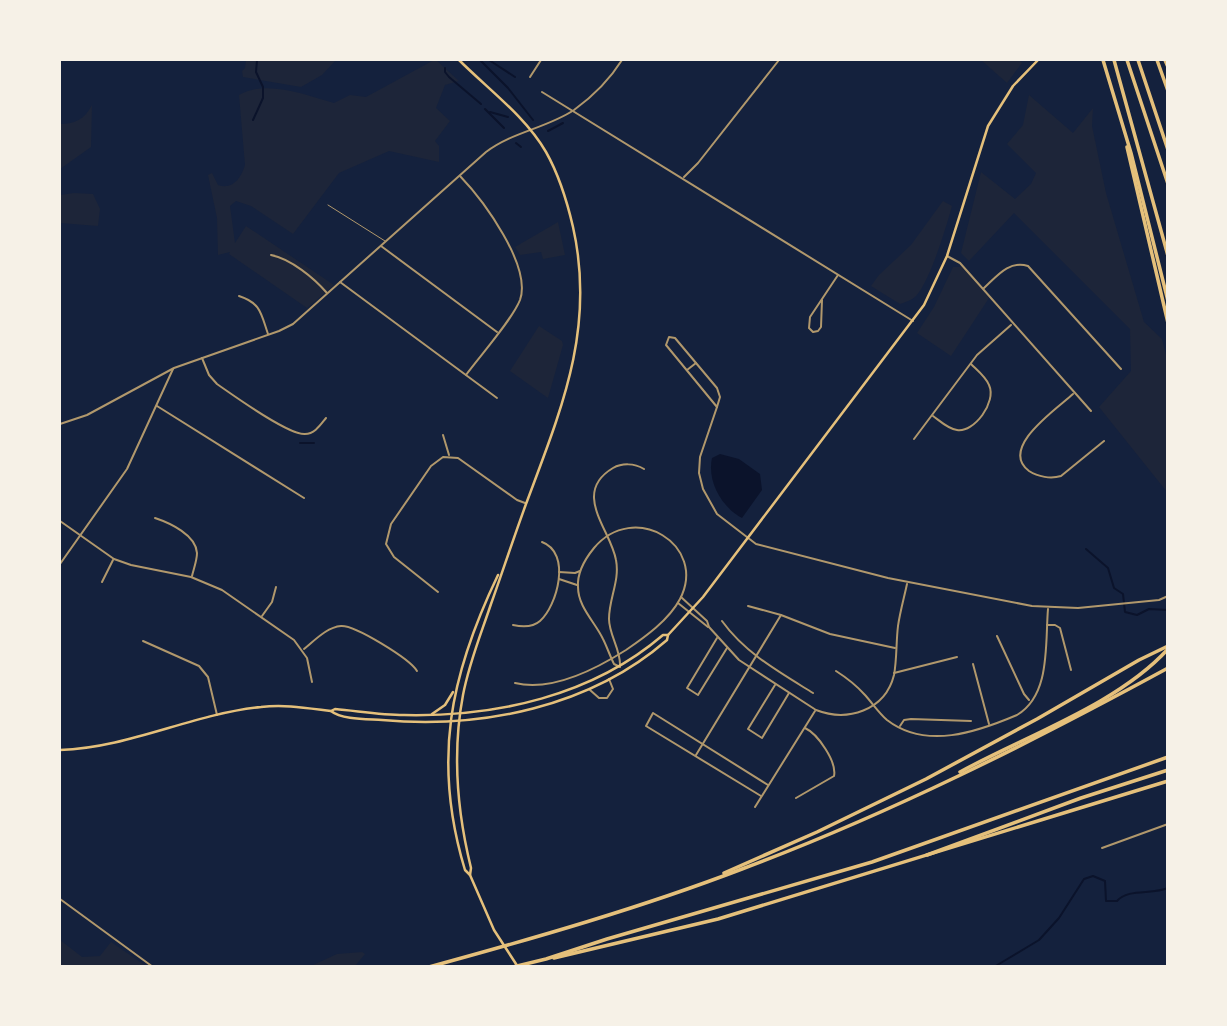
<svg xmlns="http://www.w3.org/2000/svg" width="1227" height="1026" viewBox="0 0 1227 1026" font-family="'PT Serif',serif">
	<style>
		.green { fill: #1d2539 }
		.water { fill: #0b132b }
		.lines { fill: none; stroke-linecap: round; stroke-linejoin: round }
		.stream { stroke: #0b132b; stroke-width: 2 }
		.service { stroke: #b1986c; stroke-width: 1 }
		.minor { stroke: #b1986c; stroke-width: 2 }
		.secondary { stroke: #e5c07b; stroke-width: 2.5 }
		.motorway { stroke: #e5c07b; stroke-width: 3.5 }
	</style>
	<rect width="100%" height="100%" fill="#14213d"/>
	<g class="green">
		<polygon points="246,60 336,60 322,75 301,87 243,77 242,71 245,68"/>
		<path d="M 434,60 L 436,60 L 459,81 L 445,85 L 436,108 L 450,121 L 435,141 L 439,146 L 439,162 L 389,151 L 339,173 L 293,234 L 251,206 L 236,201 L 230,206 L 235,243 L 246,226 L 334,285 L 307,308 L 229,254 L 230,252 L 218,255 L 217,218 L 208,175 L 212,173 L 218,185 C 233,190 241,178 245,165 L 239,95 C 266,79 306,95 334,103 L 350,95 L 366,97 Z"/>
		<polygon points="981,60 1019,60 1022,63 1007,83"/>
		<polygon points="1029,95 1073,133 1093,108 1092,126 1106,193 1144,322 1162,339 1167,359 1167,492 1099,407 1131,371 1130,329 1014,213 969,261 961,253 981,172 1015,199 1031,184 1036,173 1007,144 1023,125"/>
		<path d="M 92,105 L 91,147 L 60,169 L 60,124 C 75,124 85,119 92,105 Z"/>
		<polygon points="74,193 93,194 100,209 98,226 60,223 60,195"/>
		<path d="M 943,201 L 952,206 C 946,228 930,281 916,296 C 912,300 906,302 900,304 L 871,286 L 879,275 L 911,245 Z"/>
		<polygon points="558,222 565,255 543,259 541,252 520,255 515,247"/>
		<polygon points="953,267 964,267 989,298 951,356 917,333 934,307"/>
		<polygon points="539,326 562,341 563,345 548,398 510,371"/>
		<polygon points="60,940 82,957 100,956 111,942 146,966 60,966"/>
		<polygon points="362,952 365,954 355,966 311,966 337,954"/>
	</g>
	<path class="water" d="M 720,454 L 739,459 L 760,474 L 762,490 L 742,518 C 721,507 707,481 712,458 Z"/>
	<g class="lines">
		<g class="stream">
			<polyline points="480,60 508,88 533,120"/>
			<polyline points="489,60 515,77"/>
			<polyline points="445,68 445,72 449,77 481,104"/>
			<polyline points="485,109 504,128"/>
			<polyline points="490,112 508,117"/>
			<polyline points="253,120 263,98 263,87 256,72 257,60"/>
			<polyline points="548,131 563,123"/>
			<polyline points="516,143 521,147"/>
			<polyline points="300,443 314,443"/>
			<polyline points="1086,549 1108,568 1114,588 1123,594 1125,612 1137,615 1149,609 1168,610"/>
			<path d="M 994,967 L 1039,940 L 1059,918 L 1084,879 L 1093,876 L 1105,881 L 1106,901 L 1117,901 C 1128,888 1152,895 1168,888"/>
		</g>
		<polyline class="service" points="328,205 385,241"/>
		<g class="minor">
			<polyline points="530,77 541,60"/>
			<polyline points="542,92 913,321"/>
			<path d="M 460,176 C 483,200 532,266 520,300 C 512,320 480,356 466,375"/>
			<polyline points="684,177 698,163 779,60"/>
			<polyline points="381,246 497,332"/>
			<path d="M 271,255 C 291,259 314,278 327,293"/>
			<polyline points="947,256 960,263 1091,411"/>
			<polyline points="340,282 497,398"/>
			<path d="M 984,288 C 997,276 1009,260 1028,266 L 1121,369"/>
			<path d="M 239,296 C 261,303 261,314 268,334"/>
			<polyline points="822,300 821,327 818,331 813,332 809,328 810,317 838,275"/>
			<polygon points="669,337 675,338 717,388 720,397 717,407 666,345"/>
			<path d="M 202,358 L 209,375 L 217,384 C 233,395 288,435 305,434 C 315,434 321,424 326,418"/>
			<polyline points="687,370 696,363"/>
			<path d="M 1073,394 C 1058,408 998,448 1029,471 C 1038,477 1051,479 1061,476 L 1104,441"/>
			<polyline points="157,406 304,498"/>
			<polyline points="717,407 700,457 699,473 703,489 717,514 756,544 888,578 1032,606 1078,608 1159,600 1168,596"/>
			<path d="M 933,416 C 940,421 948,429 957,430 C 974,433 997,402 989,385 C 986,377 977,370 971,364"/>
			<path d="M 60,424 L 87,415 L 174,368 L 279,331 L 293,324 L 486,152 C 512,132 547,128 574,110 C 592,97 610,79 622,60"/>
			<polyline points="443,435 449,455"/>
			<polyline points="914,439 977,355 1011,325"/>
			<path d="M 155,518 C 170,523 196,535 197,553 C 197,560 194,568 192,576"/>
			<polyline points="60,521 114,559 131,565 191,577 222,590 294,640 307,658 312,682"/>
			<polyline points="60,564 127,469 173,369"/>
			<polyline points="559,572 575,573 580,571"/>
			<polyline points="559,579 577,585"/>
			<polyline points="102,582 113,560"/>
			<polyline points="438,592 394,557 386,544 391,524 431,466 443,457 458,458 517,500 525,503"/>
			<path d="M 681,597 L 707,621 L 709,627 L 739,660 L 816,710 C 847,722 885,711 894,675 C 897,659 896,642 898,626 C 900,612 904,598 907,584"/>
			<polyline points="678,603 708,627"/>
			<polyline points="748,606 781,615 830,634 895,648"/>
			<polyline points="262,616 272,602 276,587"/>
			<path d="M 722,621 C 745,653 779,672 813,693"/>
			<path d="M 513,625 C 522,627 532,628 540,621 C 557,606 572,553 542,542"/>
			<polyline points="1047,625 1055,625 1060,628 1071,670"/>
			<polyline points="997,636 1024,694 1029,700"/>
			<polyline points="717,638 687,688 698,695 727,648"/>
			<polyline points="143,641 199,666 208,677 217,715"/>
			<path d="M 304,649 C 314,641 327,627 341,626 C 355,625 410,659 417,671"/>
			<polyline points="973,664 989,724"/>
			<path d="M 620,666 C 621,650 609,635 609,619 C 609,598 620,581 616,560 C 611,530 571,493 613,468 C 622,463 634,463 644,469"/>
			<path d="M 836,671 C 847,678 857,686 865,695 C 873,704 879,713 887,720 C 926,750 977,732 1017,715 C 1051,695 1045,643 1048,609"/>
			<polyline points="894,673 957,657"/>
			<path d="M 515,683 C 551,692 596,669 626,650 C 645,637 669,620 680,599 C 708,545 634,500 594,548 C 585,559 577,573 578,587 C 578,607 595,622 603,639 C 607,647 610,656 614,664 L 620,667"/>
			<polyline points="775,685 748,729 762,738 789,693"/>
			<polyline points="590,690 599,698 607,698 613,689 609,679"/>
			<polyline points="900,726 904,720 911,719 971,721"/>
			<polyline points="696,755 781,615"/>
			<polyline points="761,796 646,726 653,713 768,785"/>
			<path d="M 796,798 L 834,776 C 837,762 818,734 805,728"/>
			<polyline points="755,807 815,711"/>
			<polyline points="1102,848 1168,824"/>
			<polyline points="60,899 153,967"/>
		</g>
		<g class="secondary">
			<path d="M 459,60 C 488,89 525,116 546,152 C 559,175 567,201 573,227 C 596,329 561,410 526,504 C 514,537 503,570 491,604 C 481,634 469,663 463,695 C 452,753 457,811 471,868 L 470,875"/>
			<path d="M 498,575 C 450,675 432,761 465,870 L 470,875 L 494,930 L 518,967"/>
			<path d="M 331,711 C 342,720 368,719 382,720 C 482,729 590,707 667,640 L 668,635 L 703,597 L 924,305 L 947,256 L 988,126 L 1013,86 L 1038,60"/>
			<polyline points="432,714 445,705 453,692"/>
			<path d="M 60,750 C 129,748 192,714 261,707 C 284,704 307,708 331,711 L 335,709 C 358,711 381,715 404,715 C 496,717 592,696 663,635 L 668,635"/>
		</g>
		<g class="motorway">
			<polyline points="1103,60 1131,153 1168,301"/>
			<polyline points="1114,60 1168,256"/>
			<polyline points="1127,60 1168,184"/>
			<polyline points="1138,60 1168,150"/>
			<polyline points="1157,60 1168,91"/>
			<polyline points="1165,60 1168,67"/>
			<polyline points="1127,147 1168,323"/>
			<path d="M 960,772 C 1025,736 1117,705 1168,649"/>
			<polyline points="927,855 1081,798 1168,770"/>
			<polyline points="724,873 817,832 926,779 1037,719 1139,660 1168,646"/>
			<polyline points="554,958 718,919 1168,781"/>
			<path d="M 429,967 C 535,938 640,908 742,869 C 889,814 1030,743 1168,668"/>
			<polyline points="513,967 546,959 607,939 872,862 1168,757"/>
		</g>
	</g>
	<rect width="1227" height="1026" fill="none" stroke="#f6f1e7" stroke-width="122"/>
</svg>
